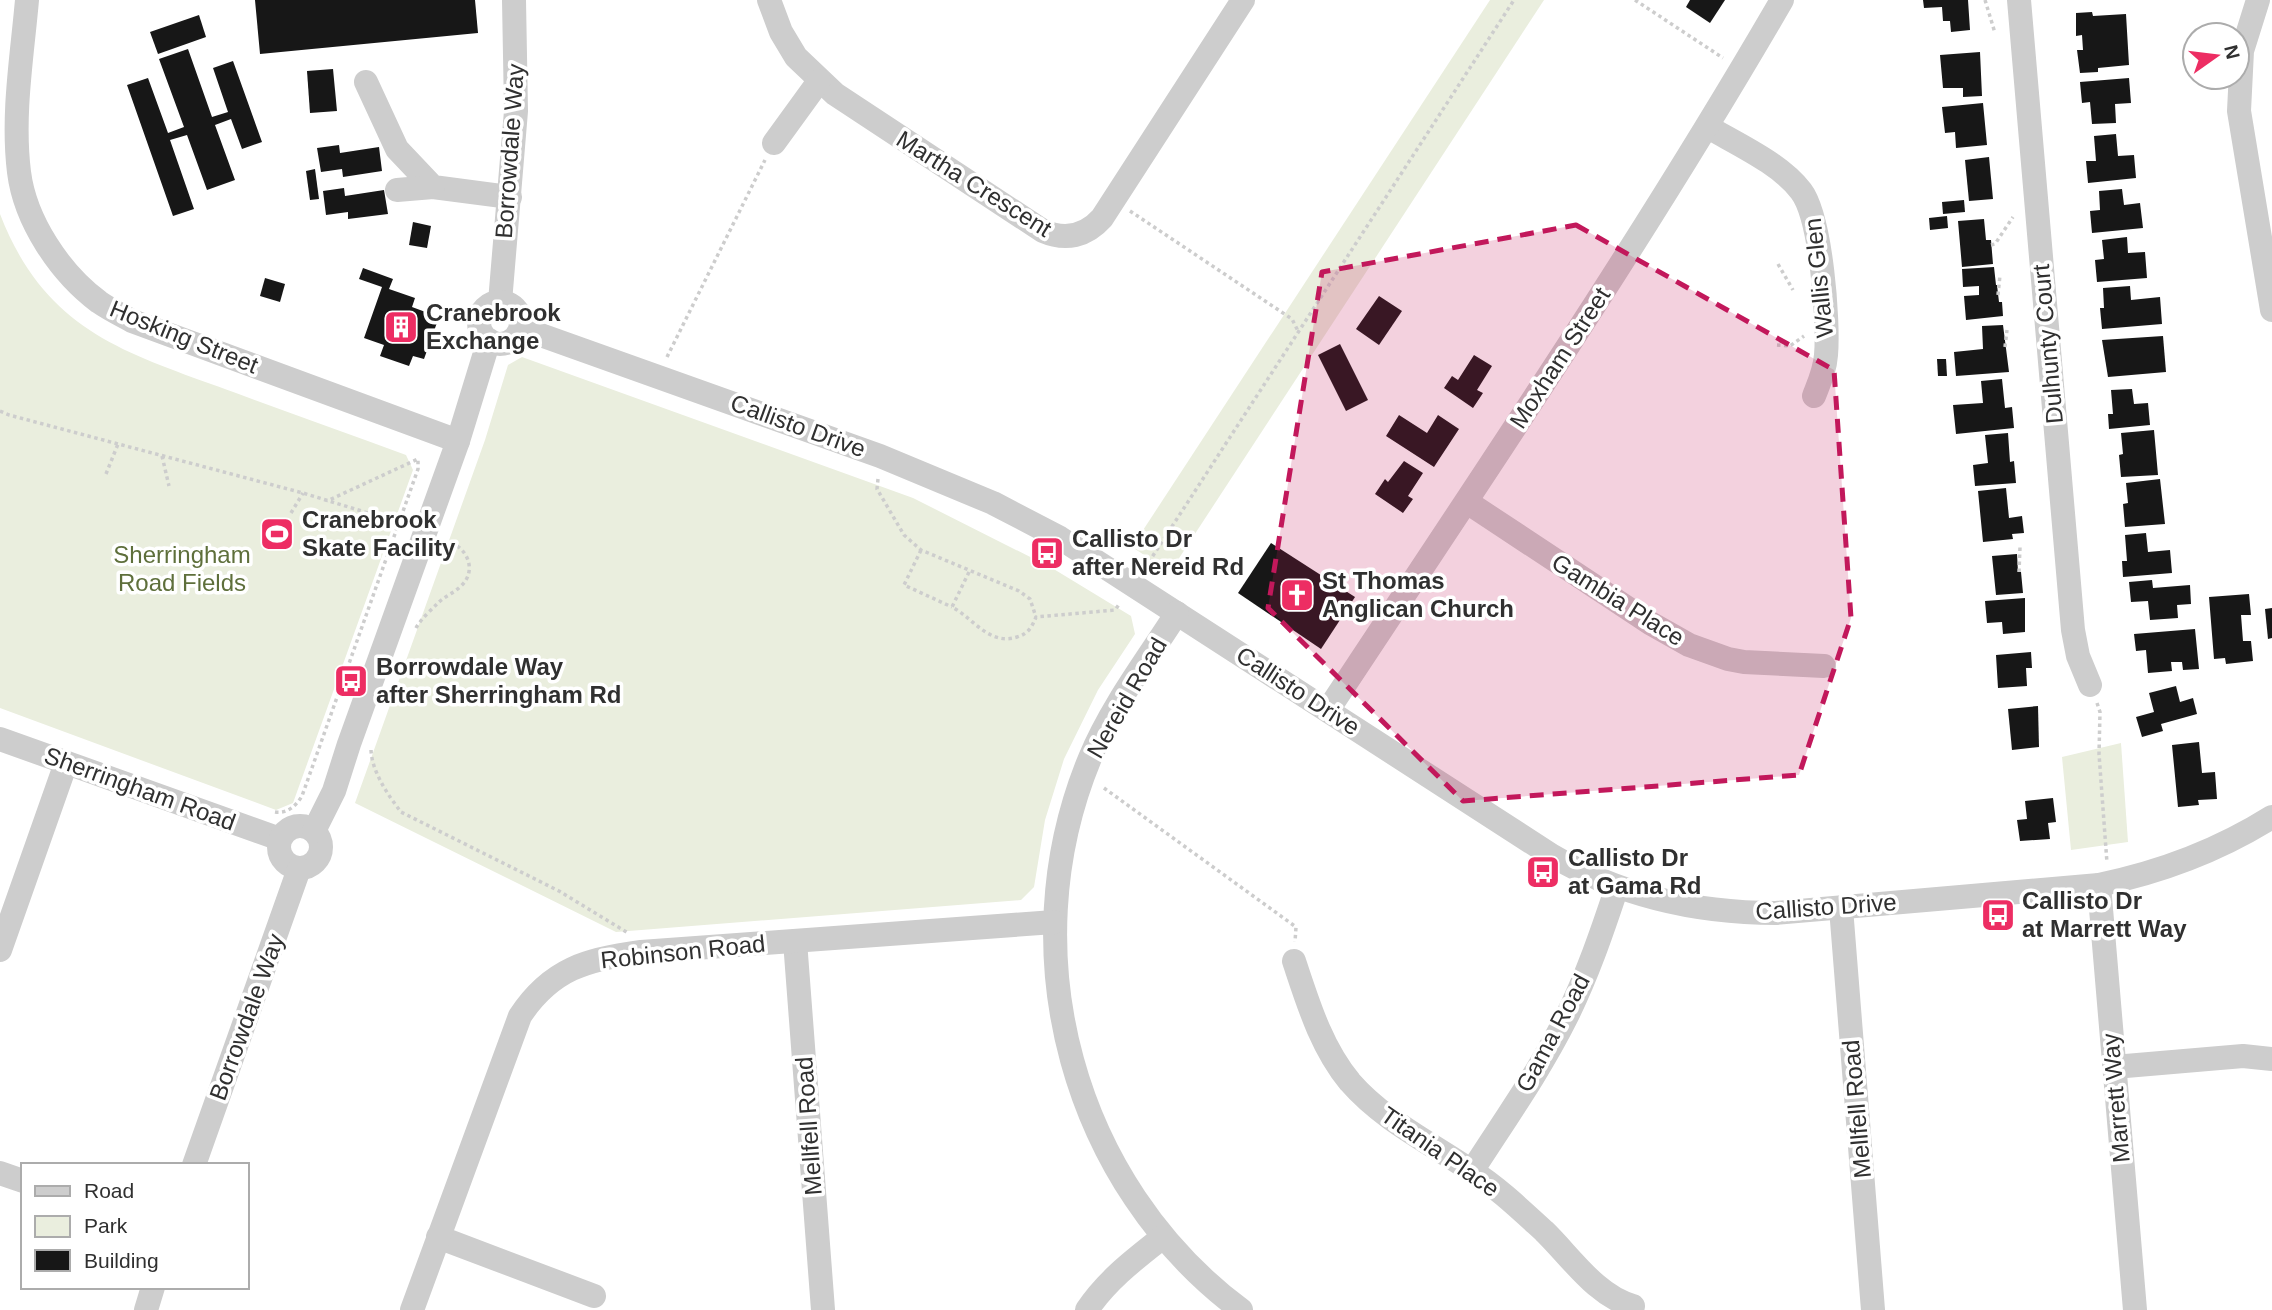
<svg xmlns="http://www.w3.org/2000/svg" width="2272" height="1310" viewBox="0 0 2272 1310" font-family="Helvetica,sans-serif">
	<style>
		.green { fill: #eaeede }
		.building { fill: #171717 }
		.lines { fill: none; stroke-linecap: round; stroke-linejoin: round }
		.path { stroke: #cdcdcd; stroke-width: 3.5; stroke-dasharray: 3.5 3.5; stroke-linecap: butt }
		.minor { stroke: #cdcdcd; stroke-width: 24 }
		.marked { fill: #c2185b; fill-opacity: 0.2; stroke: #c2185b; stroke-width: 5; stroke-dasharray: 14 9; stroke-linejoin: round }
		.labels { text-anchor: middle; stroke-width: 7; stroke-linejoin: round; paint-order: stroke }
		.street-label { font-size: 24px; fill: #303030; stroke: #fff }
		.poi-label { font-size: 24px; font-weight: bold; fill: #303030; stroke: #fff; text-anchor: start }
		.park-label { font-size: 24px; fill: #5e6f3b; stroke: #fff }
	</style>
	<rect width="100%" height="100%" fill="#fff"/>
	<g class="green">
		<polygon points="1490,0 1544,0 1170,572 1132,547"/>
		<path d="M 0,214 C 46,333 127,353 236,393 C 292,414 349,434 406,455 L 413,470 L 293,803 L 276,810 L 0,708 Z"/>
		<polygon points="522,357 913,498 1052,568 1131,616 1135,634 1098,690 1064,759 1045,820 1034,887 1021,900 616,932 355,803 485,440 508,365"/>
		<polygon points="2121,743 2128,842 2071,850 2062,757"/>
	</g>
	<g class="building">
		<polygon points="255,0 475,0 478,33 260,54"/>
		<polygon points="1690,0 1725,0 1710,23 1686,7"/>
		<polygon points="1923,0 1968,0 1970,30 1951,32 1950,21 1943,21 1942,7 1924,8"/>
		<polygon points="2092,12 2093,16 2126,14 2129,65 2098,68 2098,72 2080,73 2077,50 2083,50 2082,35 2076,36 2076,13"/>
		<polygon points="199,15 206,37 158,54 150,32"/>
		<polygon points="188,49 212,117 228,112 213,68 233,61 262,142 242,149 231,119 215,125 235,180 207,190 187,135 170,140 194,209 173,216 127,85 148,78 168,133 184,127 159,59"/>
		<polygon points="1980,52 1982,96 1963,97 1963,88 1943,88 1940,55"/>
		<polygon points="333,69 337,111 310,113 307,71"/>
		<polygon points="2129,78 2131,103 2115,104 2116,123 2092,124 2090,102 2082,103 2080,82"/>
		<polygon points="1983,103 1987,145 1956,148 1955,132 1945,133 1942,107"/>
		<polygon points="2116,134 2118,156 2134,155 2136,178 2088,183 2086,161 2096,161 2094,136"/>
		<polygon points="339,145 340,153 379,147 382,171 343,177 342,169 321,172 317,148"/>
		<polygon points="1989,157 1993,199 1969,201 1965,160"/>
		<polygon points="315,169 319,199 310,200 306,171"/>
		<polygon points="344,188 345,196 384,190 388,214 348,219 348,212 326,215 323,191"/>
		<polygon points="2122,189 2124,205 2140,203 2143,228 2092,233 2090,211 2100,210 2099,191"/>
		<polygon points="1964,200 1965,212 1943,214 1942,202"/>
		<polygon points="1947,216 1948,228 1930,230 1929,218"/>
		<polygon points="1984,219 1986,240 1991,240 1993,264 1962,267 1958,221"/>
		<polygon points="413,222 431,226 427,248 409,245"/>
		<polygon points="2127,237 2128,253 2145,252 2147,278 2097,282 2095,260 2104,259 2102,240"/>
		<polygon points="1994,267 1996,285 1997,285 1999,302 2002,302 2003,316 1966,320 1964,296 1979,295 1979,286 1963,287 1962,269"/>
		<polygon points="363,268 393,279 389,289 415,298 412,307 439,317 424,359 413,356 409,366 380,356 384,345 364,338 382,287 359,279"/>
		<polygon points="265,278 285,284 280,302 260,296"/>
		<polygon points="2130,286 2131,300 2160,297 2162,324 2102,329 2100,308 2104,308 2103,288"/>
		<polygon points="1379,296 1402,311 1379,345 1356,329"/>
		<polygon points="2003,325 2009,372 1956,376 1954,352 1983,349 1982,326"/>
		<polygon points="2163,336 2166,372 2108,377 2102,340"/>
		<polygon points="1340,344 1368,400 1346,411 1318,355"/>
		<polygon points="1474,355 1492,366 1477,390 1483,393 1473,408 1444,388 1452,376 1458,380"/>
		<polygon points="1937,359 1946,359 1947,376 1938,376"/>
		<polygon points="2002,379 2005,408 2012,407 2014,428 1956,434 1953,405 1983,403 1981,381"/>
		<polygon points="2132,389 2134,404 2148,403 2150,425 2109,429 2108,414 2113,414 2111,390"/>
		<polygon points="1399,415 1427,433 1438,415 1459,429 1434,467 1386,436"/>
		<polygon points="2154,430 2158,475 2121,477 2119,455 2123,454 2121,433"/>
		<polygon points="2008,433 2010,462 2014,461 2016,483 1975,486 1973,465 1988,463 1985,435"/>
		<polygon points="1404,461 1423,473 1408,496 1413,499 1403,513 1375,494 1385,479 1388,482"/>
		<polygon points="2160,479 2165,524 2125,527 2123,504 2128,503 2126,483"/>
		<polygon points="2006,488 2009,518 2022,516 2024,533 2012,534 2013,539 1983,542 1978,491"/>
		<polygon points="2146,533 2148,552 2170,550 2172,573 2123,577 2122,561 2127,561 2125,535"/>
		<polygon points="1271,543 1355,597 1321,649 1238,593"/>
		<polygon points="2017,554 2018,572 2021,572 2023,593 1996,595 1992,556"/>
		<polygon points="2152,580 2153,588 2190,585 2191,604 2177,605 2178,618 2150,620 2148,601 2131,602 2129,582"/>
		<polygon points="2249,594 2251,615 2241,615 2243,641 2251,641 2253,661 2226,664 2225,658 2214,659 2209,597"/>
		<polygon points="2025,598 2025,632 2003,634 2002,622 1987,623 1985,601"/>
		<polygon points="2272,608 2272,638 2268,639 2265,609"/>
		<polygon points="2195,629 2199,669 2183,670 2182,662 2171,662 2172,671 2148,673 2146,650 2136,651 2134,634"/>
		<polygon points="2031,652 2032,668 2026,668 2027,686 1998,688 1996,655"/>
		<polygon points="2176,686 2180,702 2193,698 2197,714 2161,724 2163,731 2142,737 2136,717 2154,712 2149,693"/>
		<polygon points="2038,706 2039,747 2012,750 2008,709"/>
		<polygon points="2199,742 2202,773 2215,772 2217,799 2198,800 2199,805 2178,807 2172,745"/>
		<polygon points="2053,798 2056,822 2048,823 2050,839 2020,841 2017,820 2027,819 2025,801"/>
	</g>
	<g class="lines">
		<g class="path">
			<polyline points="1635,0 1723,58"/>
			<polyline points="1985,0 1995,33"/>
			<polyline points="1130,211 1292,319 1298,331"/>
			<polyline points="1991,245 1995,244 2013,217"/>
			<polyline points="1778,264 1793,290"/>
			<polyline points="1998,295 2000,275"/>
			<polyline points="1777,345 1790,346 1804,336"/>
			<polyline points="2005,347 2007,330"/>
			<polyline points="667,357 765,160"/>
			<polyline points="0,411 9,415 303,493 394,521"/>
			<polyline points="162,456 169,486"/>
			<polyline points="106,474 118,444"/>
			<polyline points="878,479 877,489 904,535 921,550 1019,591 1030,599 1036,617"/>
			<polyline points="291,513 303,493"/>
			<polyline points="921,550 904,585 952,607"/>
			<polyline points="1145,568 1514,0"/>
			<path d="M 969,572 L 952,607 C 973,618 989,646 1017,637 C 1028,634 1032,627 1036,617 L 1115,610 L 1120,603"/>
			<polyline points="2019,572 2020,547"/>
			<path d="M 416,628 C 421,619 431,610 438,603 C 445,596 454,593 461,586 C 477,571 468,549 450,542"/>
			<polyline points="2097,703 2100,712 2099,754 2107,863"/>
			<path d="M 371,750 C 372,772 388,795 401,812 L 559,891 L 628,933"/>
			<polyline points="1104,788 1296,927 1295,942"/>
			<path d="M 275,812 C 287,814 296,806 302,796 L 418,469 L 418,459 L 327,501"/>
		</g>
		<g class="minor">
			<path d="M 27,0 C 22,57 12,115 19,172 C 25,221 60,273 99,302 C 109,309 121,315 132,321 L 458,441"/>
			<path d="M 769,0 L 781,32 L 796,57 L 835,94 L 1043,231 C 1066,241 1086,236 1102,218 L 1243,0"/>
			<polyline points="2019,0 2073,630 2078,656 2090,685"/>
			<polyline points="2258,0 2242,51 2239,111 2272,310"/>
			<polyline points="366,82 397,149 433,187 510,197"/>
			<path d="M 1708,127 C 1737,144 1781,164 1801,191 C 1821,217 1829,321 1826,355 C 1825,370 1819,383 1814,396"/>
			<polyline points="774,143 819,81"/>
			<polyline points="397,190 433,187"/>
			<polyline points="500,302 516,111 514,0"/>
			<circle cx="500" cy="323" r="21"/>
			<path d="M 521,328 L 880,456 L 993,503 L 1060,538 L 1551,855 C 1619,895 1697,913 1776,913 L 2099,885 C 2162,872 2218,851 2272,817"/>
			<polyline points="1467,502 1650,623 1689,645 1728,659 1744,662 1824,666"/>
			<path d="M 1177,613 C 1147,660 1111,707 1090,758 C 1009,953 1073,1185 1241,1310"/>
			<path d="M 1328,710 C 1483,475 1641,243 1782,0"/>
			<polyline points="0,739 280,839"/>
			<circle cx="300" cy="847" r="21"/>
			<polyline points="314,831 334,791 349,744 458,441 489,340"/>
			<polyline points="2099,885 2135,1310"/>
			<polyline points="1841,908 1873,1310"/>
			<polyline points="795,941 823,1310"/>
			<polyline points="0,950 66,763"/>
			<path d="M 1294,961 C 1308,1003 1321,1047 1350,1082 C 1383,1120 1429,1142 1470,1170 C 1497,1187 1521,1210 1544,1231 C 1570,1256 1596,1296 1633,1306"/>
			<polyline points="2114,1067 2243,1056 2272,1059"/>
			<polyline points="194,1165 299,869"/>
			<path d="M 1472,1171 C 1504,1121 1539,1072 1566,1018 C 1587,976 1602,932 1617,887"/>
			<polyline points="0,1173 23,1181"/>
			<polyline points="438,1237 594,1296"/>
			<polyline points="146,1310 153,1287"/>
			<path d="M 412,1310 L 520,1016 C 551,969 587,959 641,952 L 1054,922"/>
			<path d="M 1087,1310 C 1107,1280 1135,1259 1163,1237"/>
		</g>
	</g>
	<path class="marked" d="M 1576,225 L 1834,370 L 1851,618 L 1799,775 L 1463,801 L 1268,608 L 1322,272 Z"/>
	<defs>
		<g id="building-square" transform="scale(1.75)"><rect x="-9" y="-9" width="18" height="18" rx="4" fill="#ed2d63" stroke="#fff"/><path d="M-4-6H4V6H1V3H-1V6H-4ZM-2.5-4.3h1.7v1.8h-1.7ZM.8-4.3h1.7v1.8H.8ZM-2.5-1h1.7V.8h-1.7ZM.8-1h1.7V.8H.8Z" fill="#fff"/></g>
		<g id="stadium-square" transform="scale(1.75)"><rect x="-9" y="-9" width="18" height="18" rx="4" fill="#ed2d63" stroke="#fff"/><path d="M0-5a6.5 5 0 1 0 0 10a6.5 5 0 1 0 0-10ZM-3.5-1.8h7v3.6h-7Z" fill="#fff"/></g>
		<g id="bus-square" transform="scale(1.75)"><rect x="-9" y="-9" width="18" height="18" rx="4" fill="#ed2d63" stroke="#fff"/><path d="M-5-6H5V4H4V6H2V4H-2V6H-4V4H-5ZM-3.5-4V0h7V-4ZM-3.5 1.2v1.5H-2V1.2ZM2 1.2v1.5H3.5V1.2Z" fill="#fff"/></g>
		<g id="church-square" transform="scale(1.75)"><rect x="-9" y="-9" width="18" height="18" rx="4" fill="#ed2d63" stroke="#fff"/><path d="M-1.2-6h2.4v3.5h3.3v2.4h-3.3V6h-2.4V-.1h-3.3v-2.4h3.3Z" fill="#fff"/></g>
	</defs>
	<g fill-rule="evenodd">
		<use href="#building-square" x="401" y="327"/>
		<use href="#stadium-square" x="277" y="534"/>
		<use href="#bus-square" x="1047" y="553"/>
		<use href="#church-square" x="1297" y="595"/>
		<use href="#bus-square" x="351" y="681"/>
		<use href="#bus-square" x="1543" y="872"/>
		<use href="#bus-square" x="1998" y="915"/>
	</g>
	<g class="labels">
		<g class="street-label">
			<text transform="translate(510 151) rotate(-86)" y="8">Borrowdale Way</text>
			<text transform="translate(974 184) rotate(32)" y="8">Martha Crescent</text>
			<text transform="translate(1819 278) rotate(-96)" y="8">Wallis Glen</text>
			<text transform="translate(184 337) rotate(22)" y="8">Hosking Street</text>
			<text transform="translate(2048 344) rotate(-95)" y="8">Dulhunty Court</text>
			<text transform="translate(1560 358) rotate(-57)" y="8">Moxham Street</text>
			<text transform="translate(798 426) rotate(20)" y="8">Callisto Drive</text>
			<text transform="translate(1618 600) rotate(32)" y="8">Gambia Place</text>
			<text transform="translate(1298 691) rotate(33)" y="8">Callisto Drive</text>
			<text transform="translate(1127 698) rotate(-60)" y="8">Nereid Road</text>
			<text transform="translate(140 789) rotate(20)" y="8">Sherringham Road</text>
			<text transform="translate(1826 907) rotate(-4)" y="8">Callisto Drive</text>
			<text transform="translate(683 952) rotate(-6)" y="8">Robinson Road</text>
			<text transform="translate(247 1017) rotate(-70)" y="8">Borrowdale Way</text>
			<text transform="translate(1553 1033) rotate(-62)" y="8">Gama Road</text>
			<text transform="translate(2116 1098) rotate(-95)" y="8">Marrett Way</text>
			<text transform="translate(1857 1109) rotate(-95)" y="8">Mellfell Road</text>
			<text transform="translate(809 1126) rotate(-94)" y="8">Mellfell Road</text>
			<text transform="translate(1440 1152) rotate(35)" y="8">Titania Place</text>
		</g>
		<g class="poi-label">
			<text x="426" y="321">Cranebrook<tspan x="426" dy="28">Exchange</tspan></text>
			<text x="302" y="528">Cranebrook<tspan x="302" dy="28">Skate Facility</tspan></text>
			<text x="1072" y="547">Callisto Dr<tspan x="1072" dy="28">after Nereid Rd</tspan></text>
			<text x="1322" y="589">St Thomas<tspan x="1322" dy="28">Anglican Church</tspan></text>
			<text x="376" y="675">Borrowdale Way<tspan x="376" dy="28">after Sherringham Rd</tspan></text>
			<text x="1568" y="866">Callisto Dr<tspan x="1568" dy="28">at Gama Rd</tspan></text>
			<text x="2022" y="909">Callisto Dr<tspan x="2022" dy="28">at Marrett Way</tspan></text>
		</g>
		<g class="park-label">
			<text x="182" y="563">Sherringham<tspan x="182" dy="28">Road Fields</tspan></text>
		</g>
	</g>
	<rect x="21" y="1163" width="228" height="126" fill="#ffffff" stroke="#acacac" stroke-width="2"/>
	<rect x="35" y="1186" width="35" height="10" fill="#cdcdcd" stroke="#acacac" stroke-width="2"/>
	<text x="84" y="1198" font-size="21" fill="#303030">Road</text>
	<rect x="35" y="1216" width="35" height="21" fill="#eaeede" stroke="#acacac" stroke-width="2"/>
	<text x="84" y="1233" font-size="21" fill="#303030">Park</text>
	<rect x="35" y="1250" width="35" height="21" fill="#171717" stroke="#acacac" stroke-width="2"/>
	<text x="84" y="1268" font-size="21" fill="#303030">Building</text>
	<g transform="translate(2216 56) rotate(76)"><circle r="33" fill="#ffffff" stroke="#acacac" stroke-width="2"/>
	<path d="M0-5L12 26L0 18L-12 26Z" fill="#ed2d63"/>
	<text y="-10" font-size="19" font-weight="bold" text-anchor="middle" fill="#303030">N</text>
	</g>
</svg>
